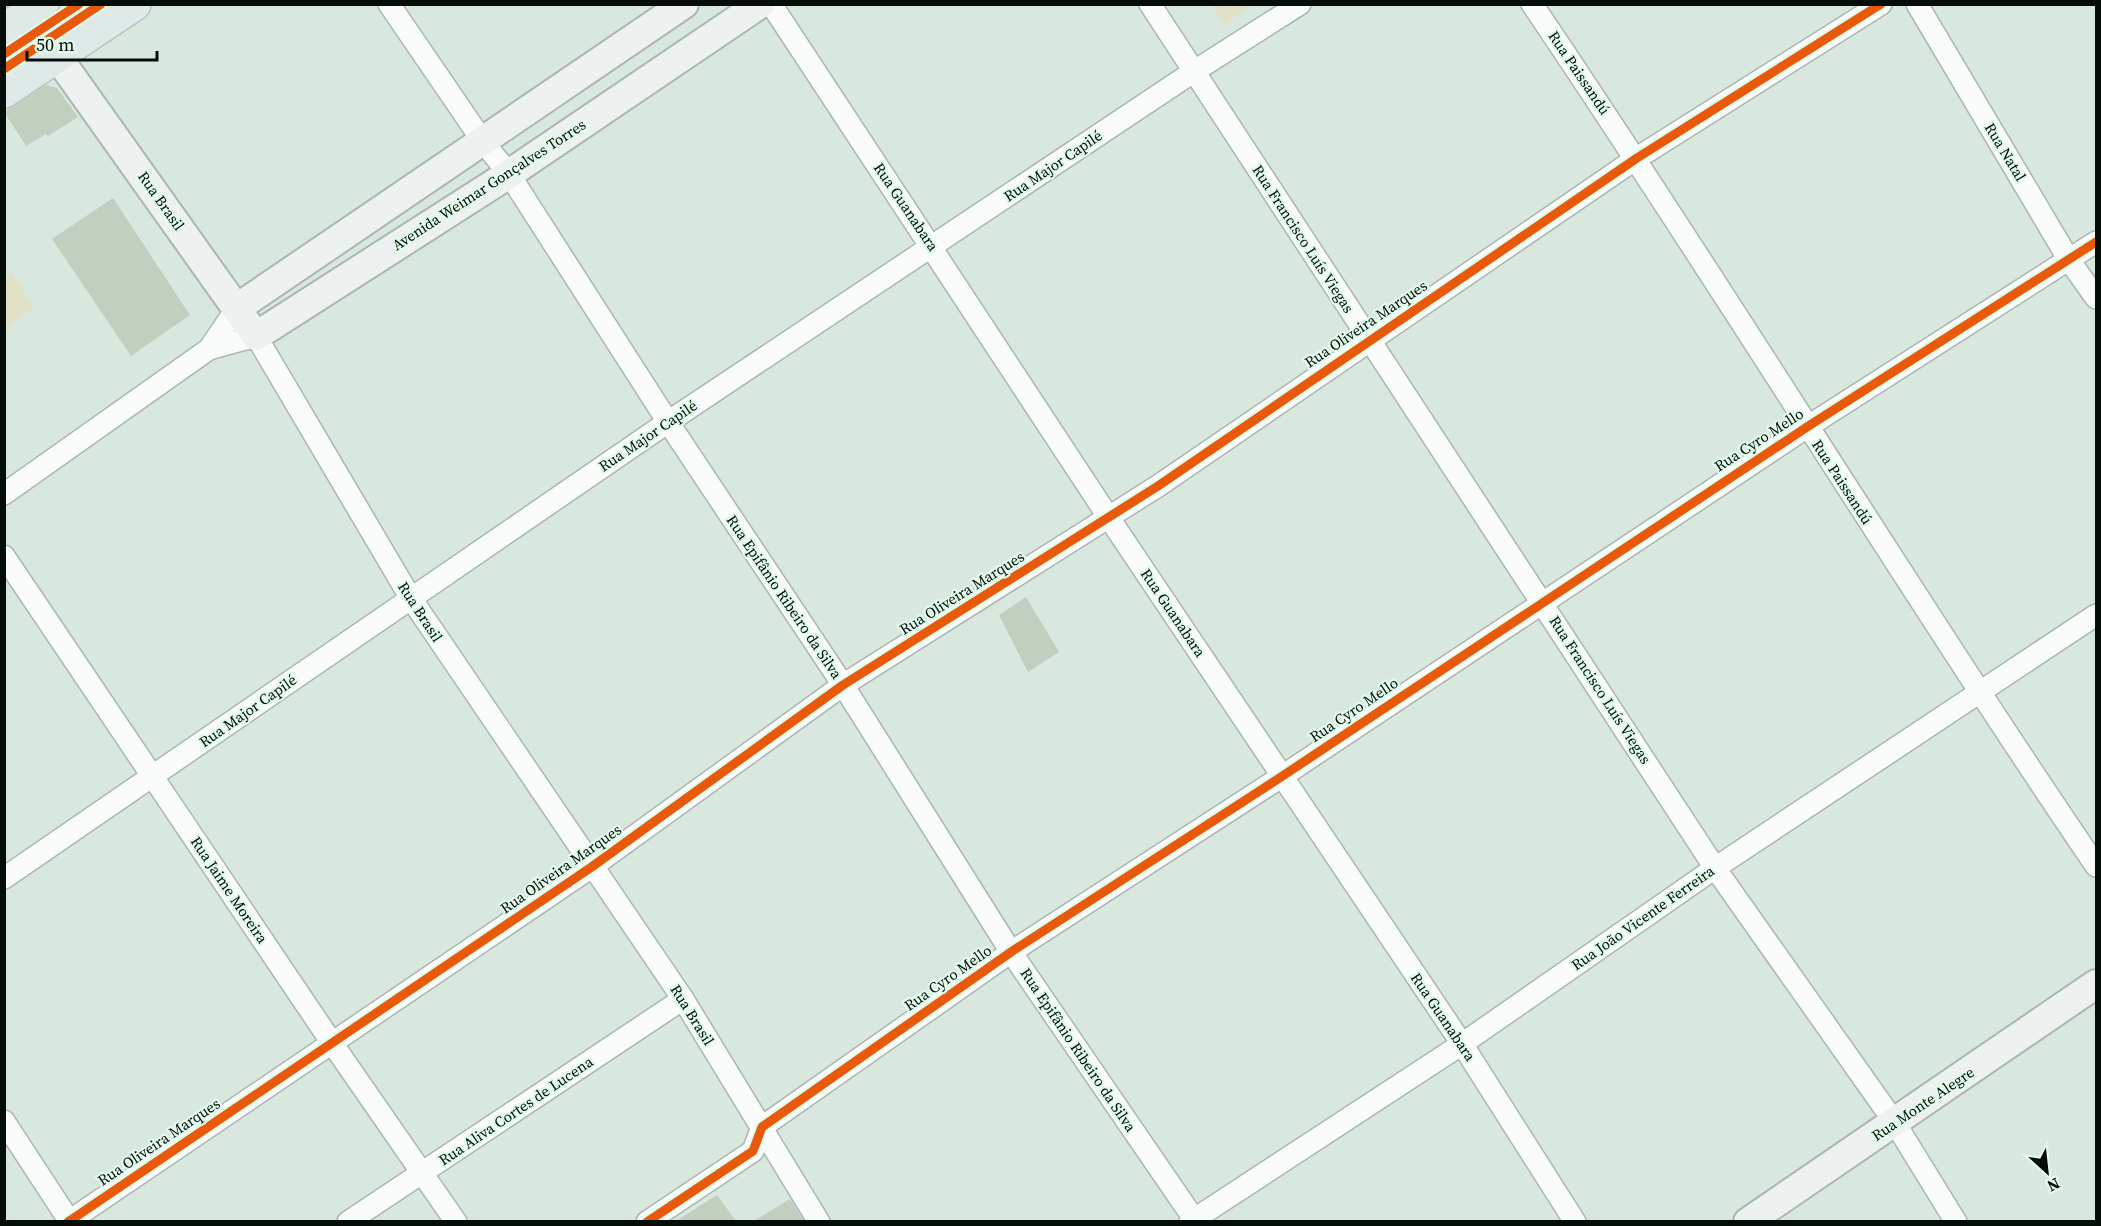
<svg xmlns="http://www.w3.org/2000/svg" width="2101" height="1226" viewBox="0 0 2101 1226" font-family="'Source Serif 4',serif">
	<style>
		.green { fill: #e0e0c7 }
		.building { fill: #c2cebf }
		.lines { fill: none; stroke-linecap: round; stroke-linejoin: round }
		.street-casing { stroke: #abb6b0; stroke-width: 24 }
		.secondary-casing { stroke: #abb6b0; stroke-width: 32 }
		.primary-casing { stroke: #bbc2be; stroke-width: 36 }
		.street { stroke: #f9fcfa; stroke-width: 21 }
		.secondary { stroke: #edf2f1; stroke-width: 28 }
		.primary { stroke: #dfeae8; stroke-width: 33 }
		.cycleway-casing { stroke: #e1fbeb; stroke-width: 13 }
		.cycleway { stroke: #e8590c; stroke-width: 9 }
		.labels { text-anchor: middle; stroke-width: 4.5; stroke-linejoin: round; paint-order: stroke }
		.street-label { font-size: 15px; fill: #050d09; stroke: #e1fbeb }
	</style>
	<rect width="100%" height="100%" fill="#d9e8df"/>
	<g class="green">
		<polygon points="1211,5 1253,5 1224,24"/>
		<polygon points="11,272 34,308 5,327 5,276"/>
	</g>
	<g class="building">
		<polygon points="46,85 57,88 78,117 48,136 46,134 26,146 4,112"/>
		<polygon points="113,198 190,315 131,356 52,239"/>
		<polygon points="1026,597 1059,652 1028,672 999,615"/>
		<polygon points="717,1195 736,1221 676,1221"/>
		<polygon points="790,1199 804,1221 754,1221"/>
	</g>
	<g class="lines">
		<g class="street-casing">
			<g id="street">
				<polyline points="389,4 484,143 509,174 668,422 843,685 1011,952 1196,1222"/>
				<polyline points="771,4 1109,518 1462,1044 1575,1222"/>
				<polyline points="1150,4 1715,868 1895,1123 1956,1222"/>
				<path d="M 1532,4 C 1725,289 1903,582 2096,866"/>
				<polyline points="1917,4 2069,260 2096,298"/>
				<polyline points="209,349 237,308"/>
				<polyline points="4,494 209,349 256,336 410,597 683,999 819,1222"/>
				<polyline points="4,556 332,1043 456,1222"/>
				<polyline points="4,878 668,422 1193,72 1300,4"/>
				<polyline points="4,1121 70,1222"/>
				<polyline points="68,1222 593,866 843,685 1158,486 1637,158 1881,4"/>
				<polyline points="348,1222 683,999"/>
				<polyline points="647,1222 753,1151 762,1127 1011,952 1281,777 1807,427 2096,242"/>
				<polyline points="1190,1222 1462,1044 1715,868 2096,615"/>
			</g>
		</g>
		<g class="secondary-casing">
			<g id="secondary">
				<polyline points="25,16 44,38 256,336 509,174 760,4"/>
				<polyline points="237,308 684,4"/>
				<polyline points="1748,1222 2096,984"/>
			</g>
		</g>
		<g class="primary-casing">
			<g id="primary">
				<polyline points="4,31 42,4"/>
				<polyline points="4,91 134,4"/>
			</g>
		</g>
		<use href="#street" class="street"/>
		<use href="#secondary" class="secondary"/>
		<use href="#primary" class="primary"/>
		<g class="cycleway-casing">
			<g id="cycleway">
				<polyline points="4,54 79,4"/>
				<polyline points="4,69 101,4"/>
				<polyline points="68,1222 593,866 843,685 1158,486 1637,158 1881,4"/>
				<polyline points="647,1222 753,1151 762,1127 1011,952 1281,777 1807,427 2096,242"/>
			</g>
		</g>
		<use href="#cycleway" class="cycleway"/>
	</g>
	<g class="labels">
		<g class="street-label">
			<text transform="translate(1579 73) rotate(56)" y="5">Rua Paissandú</text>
			<text transform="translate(2005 152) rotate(59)" y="5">Rua Natal</text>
			<text transform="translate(1053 166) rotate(-34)" y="5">Rua Major Capilé</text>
			<text transform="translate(489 185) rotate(-33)" y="5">Avenida Weimar Gonçalves Torres</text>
			<text transform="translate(161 201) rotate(55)" y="5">Rua Brasil</text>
			<text transform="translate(906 207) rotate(56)" y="5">Rua Guanabara</text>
			<text transform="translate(1303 239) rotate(57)" y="5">Rua Francisco Luís Viegas</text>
			<text transform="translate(1366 324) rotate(-34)" y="5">Rua Oliveira Marques</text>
			<text transform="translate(648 436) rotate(-34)" y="5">Rua Major Capilé</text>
			<text transform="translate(1759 440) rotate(-33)" y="5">Rua Cyro Mello</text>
			<text transform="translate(1842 482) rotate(57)" y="5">Rua Paissandú</text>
			<text transform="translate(962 593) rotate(-32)" y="5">Rua Oliveira Marques</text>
			<text transform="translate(784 597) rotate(56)" y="5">Rua Epifânio Ribeiro da Silva</text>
			<text transform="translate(420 612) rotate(57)" y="5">Rua Brasil</text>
			<text transform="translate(1173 613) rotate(56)" y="5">Rua Guanabara</text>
			<text transform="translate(1600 690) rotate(57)" y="5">Rua Francisco Luís Viegas</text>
			<text transform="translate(1354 710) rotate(-34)" y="5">Rua Cyro Mello</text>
			<text transform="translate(248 711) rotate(-35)" y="5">Rua Major Capilé</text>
			<text transform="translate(561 869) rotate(-35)" y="5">Rua Oliveira Marques</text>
			<text transform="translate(229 890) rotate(56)" y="5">Rua Jaime Moreira</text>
			<text transform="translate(1643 918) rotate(-35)" y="5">Rua João Vicente Ferreira</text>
			<text transform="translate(948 978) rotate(-35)" y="5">Rua Cyro Mello</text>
			<text transform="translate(692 1015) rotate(58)" y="5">Rua Brasil</text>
			<text transform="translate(1443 1017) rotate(56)" y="5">Rua Guanabara</text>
			<text transform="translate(1078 1050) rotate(56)" y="5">Rua Epifânio Ribeiro da Silva</text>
			<text transform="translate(1923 1104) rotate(-34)" y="5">Rua Monte Alegre</text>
			<text transform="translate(516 1111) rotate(-34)" y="5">Rua Aliva Cortes de Lucena</text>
			<text transform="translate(159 1142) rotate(-34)" y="5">Rua Oliveira Marques</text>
		</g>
	</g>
	<rect width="2101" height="1226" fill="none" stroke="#050d09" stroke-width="12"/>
	<g transform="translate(2047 1172) rotate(153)" stroke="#e1fbeb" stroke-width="4.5" paint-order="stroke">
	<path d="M0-4.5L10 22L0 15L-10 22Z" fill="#050d09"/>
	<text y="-9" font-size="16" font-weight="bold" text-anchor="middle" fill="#050d09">N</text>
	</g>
	<path d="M27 51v9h130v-9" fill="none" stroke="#050d09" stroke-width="3"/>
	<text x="36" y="51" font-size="18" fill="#050d09" stroke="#e1fbeb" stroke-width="4.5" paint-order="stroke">50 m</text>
</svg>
